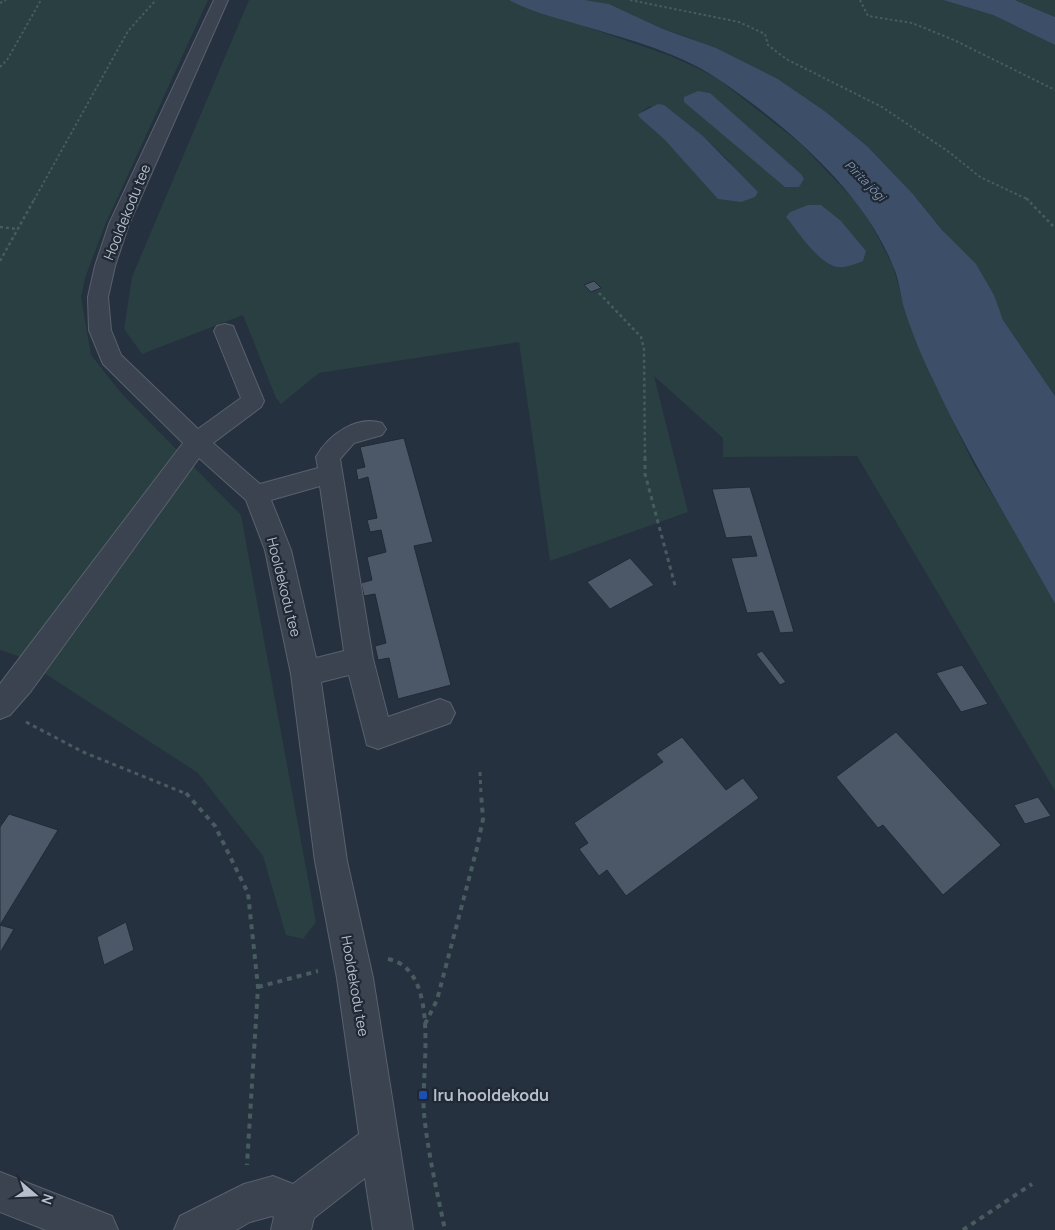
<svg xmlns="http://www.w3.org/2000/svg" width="1055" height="1230" viewBox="0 0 1055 1230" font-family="Manrope,sans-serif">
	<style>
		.green { fill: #293f41; fill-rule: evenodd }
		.water { fill: #3c4e68 }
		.building { fill: #4c5868; stroke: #212a36 }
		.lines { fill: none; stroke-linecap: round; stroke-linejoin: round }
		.minor-casing { stroke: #58616d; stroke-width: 2 }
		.path-far3 { stroke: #485c5f; stroke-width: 2; stroke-dasharray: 2.5 2.5; stroke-linecap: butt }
		.path-far2 { stroke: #485c5f; stroke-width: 2.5; stroke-dasharray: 3 3; stroke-linecap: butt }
		.path-far1 { stroke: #485c5f; stroke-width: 3; stroke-dasharray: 4 4; stroke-linecap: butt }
		.path { stroke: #485c5f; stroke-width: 4; stroke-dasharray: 5 5; stroke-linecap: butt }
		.minor { fill: #3a434f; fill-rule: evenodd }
		.transit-dot { fill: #1a4fb4; stroke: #1f2834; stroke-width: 2 }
		.labels { text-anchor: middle; stroke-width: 4.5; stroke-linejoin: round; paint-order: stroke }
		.far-water-label { font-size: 12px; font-style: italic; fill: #7e94b1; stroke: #1f2834 }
		.street-label { font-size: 14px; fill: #b6beca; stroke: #1f2834 }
		.near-poi-label { font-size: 16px; font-weight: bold; fill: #b6beca; stroke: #1f2834; text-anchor: start }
	</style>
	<rect width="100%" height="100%" fill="#26313f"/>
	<g class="green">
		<polygon points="0,0 208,0 105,225 85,278 81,297 91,355 122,394 241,515 316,922 303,939 286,935 263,856 198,773 18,656 0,650"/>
		<path d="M 249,0 L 509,0 L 668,55 L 695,67 L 717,78 L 801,144 L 856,202 L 870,222 L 893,266 L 905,310 L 934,382 L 974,465 L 1023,544 L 1055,604 L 1055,791 L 857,456 L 723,457 L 723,438 L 654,376 L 688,512 L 550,561 L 519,342 L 319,373 L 281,404 L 276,398 L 243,315 L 142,354 L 124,329 L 132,277 ZM 650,106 L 703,136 L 731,163 L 665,140 L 639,117 L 638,114 Z"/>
		<polygon points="585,0 943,0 993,15 1055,45 1055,396 1003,320 989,287 913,194 867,146 826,112 778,79 685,36 663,29 609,4"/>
		<polygon points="1015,0 1055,0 1055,17"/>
	</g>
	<g class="water">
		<path d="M 509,0 L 585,0 L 609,4 L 663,29 L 716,48 L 778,79 L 826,112 L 867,146 L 913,194 L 942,230 L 976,264 L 994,295 L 1003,320 L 1055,396 L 1055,604 C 1015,530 970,460 935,384 C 923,360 912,333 904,308 C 900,294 899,279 893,266 C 863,190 784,124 718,79 C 675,50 619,37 570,22 C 549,16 527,10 509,0 Z"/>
		<polygon points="943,0 1015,0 1055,17 1055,45 993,15"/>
		<polygon points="698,91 710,93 801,174 804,179 799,187 785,187 684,102 684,97"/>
		<polygon points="658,104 664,105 703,136 758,192 755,197 741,202 718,199 665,140 639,117 638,114"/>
		<path d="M 808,205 L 821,205 L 841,221 L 866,251 L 863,261 C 857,263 850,266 844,267 C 822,271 799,232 786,217 L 790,212 Z"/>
	</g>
	<g class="building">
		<polygon points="594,281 601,288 591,292 584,285"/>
		<polygon points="404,438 433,542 414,546 451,685 398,699 389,658 378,660 375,646 386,643 375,594 364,596 361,583 372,580 367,557 386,552 381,530 370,532 367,520 377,518 368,477 358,480 356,469 365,467 360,447"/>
		<polygon points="750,487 794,632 780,633 773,611 747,613 731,558 757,556 751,536 726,538 712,489"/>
		<polygon points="630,558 654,585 610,609 587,582"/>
		<polygon points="762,651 786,682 780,685 756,654"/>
		<polygon points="962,665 988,704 961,712 936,673"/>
		<polygon points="896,732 1001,845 943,895 883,825 878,828 836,777"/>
		<polygon points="682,737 726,790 743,778 759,798 626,896 607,870 599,876 579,849 588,843 574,823 663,762 656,754"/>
		<polygon points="1038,797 1051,816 1025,824 1014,805"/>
		<polygon points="9,814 58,830 0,925 14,929 0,953 0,827"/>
		<polygon points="126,922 134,950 104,965 97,937"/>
	</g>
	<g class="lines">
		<g class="minor-casing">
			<g id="minor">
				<path d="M 214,0 L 228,0 L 129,224 L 115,266 L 108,297 L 111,330 L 121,355 L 198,429 L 241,398 L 214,331 L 217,326 L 225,324 L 233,326 L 264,401 L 261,407 L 213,443 L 260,484 L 318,468 L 316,457 C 328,435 356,415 382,423 L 386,429 L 382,435 L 354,443 L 340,459 L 373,659 L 388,717 L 440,699 L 450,703 L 455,713 L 450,723 L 378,749 L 367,745 L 349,675 L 321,682 L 347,861 L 373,978 L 413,1230 L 373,1230 L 365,1178 L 314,1218 L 311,1230 L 271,1230 L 274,1217 L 272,1216 L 250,1222 L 236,1230 L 174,1230 L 180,1216 L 244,1184 L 273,1176 L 293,1184 L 359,1134 L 337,978 L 315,861 L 291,674 L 265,550 L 246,500 L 199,458 L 31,691 L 10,715 L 0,719 L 0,684 L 183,443 L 103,364 L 89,330 L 88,297 L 95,266 L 109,224 ZM 320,486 L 344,651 L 316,658 L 291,550 L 271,500 Z"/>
				<polygon points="0,1172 112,1216 118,1230 46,1230 0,1212"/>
			</g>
		</g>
		<g class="path-far3">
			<polyline points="630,0 739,22 765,34 768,45 786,59 882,107 949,152 980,177 1029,200"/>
			<polyline points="860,0 868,16 912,23 954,40 1055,90"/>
			<polyline points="0,3 6,0"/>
			<polyline points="0,67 7,60 41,0"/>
			<polyline points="34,200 128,31 156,0"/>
		</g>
		<g class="path-far2">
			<polyline points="1026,198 1055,228"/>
			<polyline points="0,227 18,229"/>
			<polyline points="0,261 35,198"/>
			<polyline points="599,293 641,337 644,349 645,458"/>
		</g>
		<g class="path-far1">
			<polyline points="645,457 645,474 676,589"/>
			<polyline points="26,722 83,752 187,794"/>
			<polyline points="480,772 481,794"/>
		</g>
		<g class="path">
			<polyline points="186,793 215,826 248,893 258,987 247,1165"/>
			<path d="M 388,959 C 443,970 420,1075 424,1114 C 428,1153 437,1192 445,1230"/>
			<polyline points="258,987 318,971"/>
			<polyline points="425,1024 437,1000 477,848 483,819 481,793"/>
			<polyline points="963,1230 1032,1184"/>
		</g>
		<use href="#minor" class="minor"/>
	</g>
	<rect class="transit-dot" x="418" y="1090" width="10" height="10" rx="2.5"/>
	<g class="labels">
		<g class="far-water-label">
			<text transform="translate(865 181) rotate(45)" y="4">Pirita jõgi</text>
		</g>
		<g class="street-label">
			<text transform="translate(127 212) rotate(-68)" y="5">Hooldekodu tee</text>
			<text transform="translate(284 587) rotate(76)" y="5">Hooldekodu tee</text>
			<text transform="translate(355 986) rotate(80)" y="5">Hooldekodu tee</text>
		</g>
		<g class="near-poi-label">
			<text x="433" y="1101">Iru hooldekodu</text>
		</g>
	</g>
	<g transform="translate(35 1195) rotate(109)" stroke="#1f2834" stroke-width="4" paint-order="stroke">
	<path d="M0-4L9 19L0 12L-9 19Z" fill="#b6beca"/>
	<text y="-8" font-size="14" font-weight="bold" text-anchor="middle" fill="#b6beca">N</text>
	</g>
</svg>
